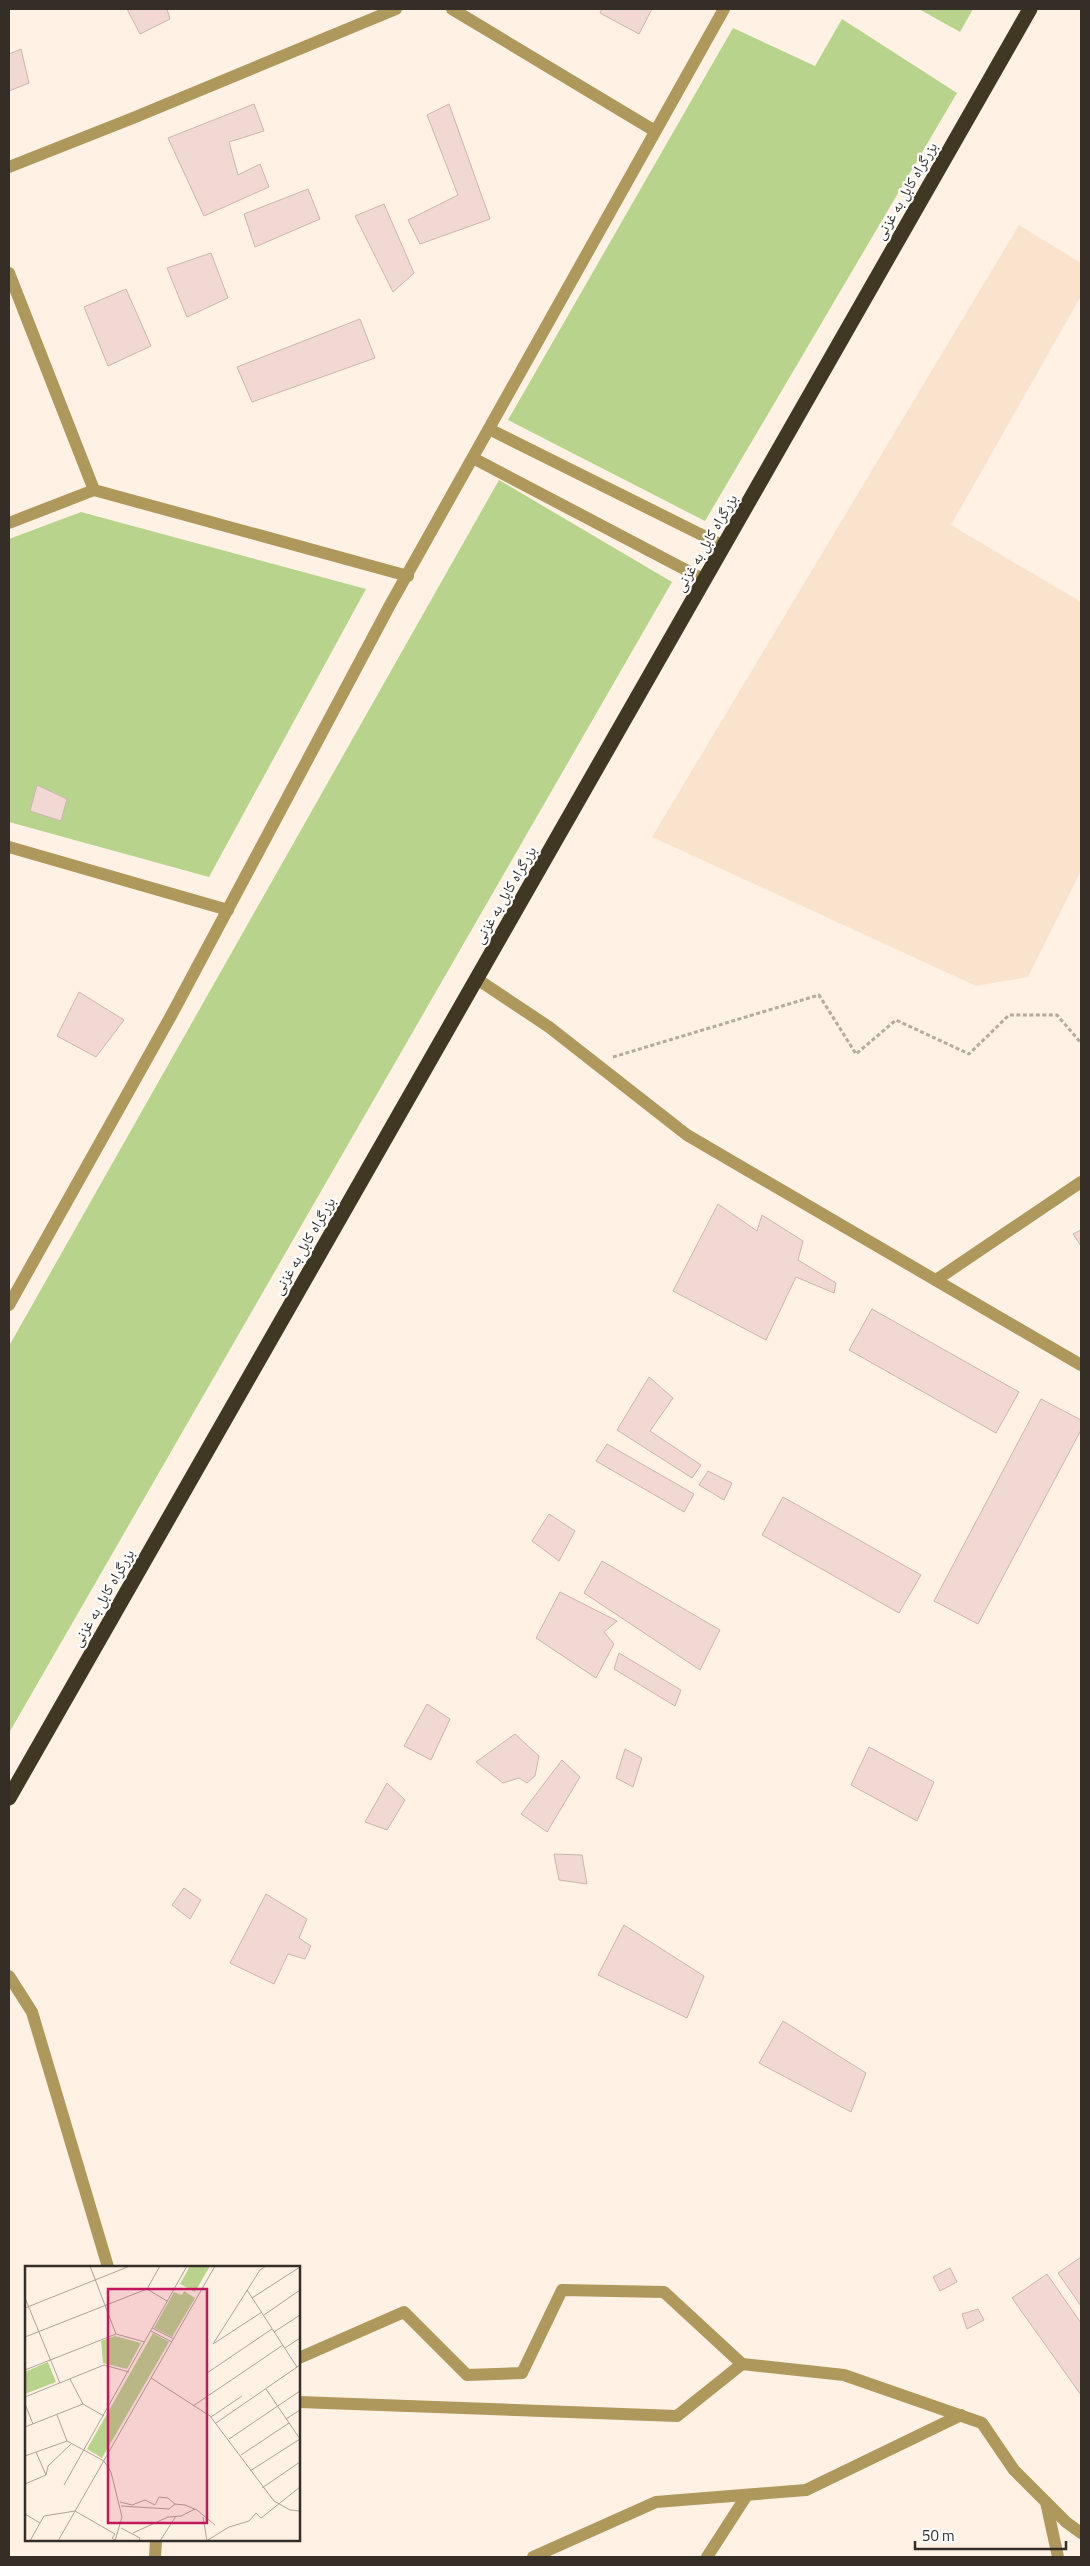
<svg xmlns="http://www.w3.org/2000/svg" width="1090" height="2566" viewBox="0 0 1090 2566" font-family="'Titillium Web','Noto Naskh Arabic',sans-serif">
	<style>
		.built { fill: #fae3cc }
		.green { fill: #b8d38c }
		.building { fill: #f2d8d2; stroke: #cdb4ae }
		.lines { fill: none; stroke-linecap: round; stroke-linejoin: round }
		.path { stroke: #b5aa9e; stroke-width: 3; stroke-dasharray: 4 2.5; stroke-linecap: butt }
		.street { stroke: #ae985b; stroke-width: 12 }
		.highway { stroke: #403822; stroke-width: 15 }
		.labels { text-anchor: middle; stroke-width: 4.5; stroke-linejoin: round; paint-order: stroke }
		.street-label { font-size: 15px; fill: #342e27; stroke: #fff }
		.inset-road { fill: none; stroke: #aea398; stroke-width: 1 }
		.view { fill: #c2185b; fill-opacity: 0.15; stroke: #c2185b; stroke-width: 2.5 }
		.inset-edge { fill: none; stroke: #342e27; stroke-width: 2.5 }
	</style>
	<rect width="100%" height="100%" fill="#fff1e3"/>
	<polygon class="built" points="1019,225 1081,263 1081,296 951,525 1081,602 1081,871 1028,977 976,986 652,837"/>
	<g class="green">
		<polygon points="919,9 973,9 960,32"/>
		<polygon points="842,19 957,93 705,521 508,420 733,28 815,66"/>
		<polygon points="499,480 672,582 9,1733 9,1346"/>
		<polygon points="81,512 366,589 209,877 9,822 9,539"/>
	</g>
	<g class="building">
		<polygon points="127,9 167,9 170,19 140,34"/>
		<polygon points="602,9 652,9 639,34 600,13"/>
		<polygon points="21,49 29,83 9,91 9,54"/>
		<polygon points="254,104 264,131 229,142 238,175 260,164 269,187 204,216 168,138"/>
		<polygon points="449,104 490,219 420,244 408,220 458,195 427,115"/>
		<polygon points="308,189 320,219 255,247 244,214"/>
		<polygon points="384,204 414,273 393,292 355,216"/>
		<polygon points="211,253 228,298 187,317 167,268"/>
		<polygon points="126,289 151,346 108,366 84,307"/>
		<polygon points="360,319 375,358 252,402 237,367"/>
		<polygon points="37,785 67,799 61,821 30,811"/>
		<polygon points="79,992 124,1020 96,1057 57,1036"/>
		<polygon points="718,1204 757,1231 762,1215 803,1241 798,1260 836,1283 834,1293 796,1277 766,1340 673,1291"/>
		<polygon points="1081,1230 1081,1246 1073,1234"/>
		<polygon points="872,1309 1019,1392 996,1433 849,1350"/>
		<polygon points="649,1377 673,1398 650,1431 701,1465 692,1478 617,1430"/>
		<polygon points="1041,1399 1081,1420 1081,1430 978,1624 934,1601"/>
		<polygon points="607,1444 694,1494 684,1512 596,1461"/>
		<polygon points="708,1471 732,1483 724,1500 699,1485"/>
		<polygon points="783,1497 921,1575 899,1613 762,1535"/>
		<polygon points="549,1514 575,1531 559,1561 532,1541"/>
		<polygon points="602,1561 720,1630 700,1670 584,1593"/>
		<polygon points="560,1592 617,1621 604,1632 614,1644 596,1678 536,1638"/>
		<polygon points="619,1653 681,1690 675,1706 614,1669"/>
		<polygon points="427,1704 450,1719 431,1760 404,1746"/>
		<polygon points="515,1734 539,1756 535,1776 527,1783 519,1778 503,1783 476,1762"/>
		<polygon points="869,1747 934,1782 917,1821 851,1785"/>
		<polygon points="625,1749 642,1758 633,1787 616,1778"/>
		<polygon points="562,1760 580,1777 547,1832 521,1814"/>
		<polygon points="387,1783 405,1800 387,1830 365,1822"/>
		<polygon points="554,1854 582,1855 587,1884 559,1880"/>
		<polygon points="184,1888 201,1900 190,1919 172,1905"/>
		<polygon points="266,1894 307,1919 299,1938 311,1946 305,1959 288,1954 274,1984 230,1963"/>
		<polygon points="624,1925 704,1976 687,2018 598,1975"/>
		<polygon points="783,2021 866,2073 851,2112 759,2063"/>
		<polygon points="1081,2257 1081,2306 1058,2273"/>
		<polygon points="950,2268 957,2282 940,2291 933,2277"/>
		<polygon points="1047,2274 1081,2323 1081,2395 1012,2298"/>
		<polygon points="978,2309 984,2320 967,2329 962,2314"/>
	</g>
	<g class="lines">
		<polyline class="path" points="613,1057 819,995 856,1054 896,1020 969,1054 1009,1015 1057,1015 1081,1043"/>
		<g class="street">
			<polyline points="452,9 655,131"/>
			<polyline points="9,167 133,118 396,9"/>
			<polyline points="9,273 94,490"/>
			<polyline points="489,429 724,546"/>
			<polyline points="473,458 705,580"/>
			<polyline points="9,523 94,490 408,576"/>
			<polyline points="9,847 228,910"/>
			<polyline points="477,979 549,1027 687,1135 1081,1365"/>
			<polyline points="936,1280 1081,1182"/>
			<polyline points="9,1305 172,1014 390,605 724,9"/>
			<polyline points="9,1976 32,2012 108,2267"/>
			<polyline points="299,2358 404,2312 467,2375 522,2373 562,2290 664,2292 742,2364"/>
			<polyline points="299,2402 677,2416 742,2364 844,2375 982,2423 1014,2470 1066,2522 1081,2533"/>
			<polyline points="1046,2502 1058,2557"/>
			<polyline points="155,2557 156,2540"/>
			<polyline points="533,2557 656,2502 806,2490 961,2415"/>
			<polyline points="707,2557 747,2495"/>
		</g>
		<polyline class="highway" points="9,1798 1030,9"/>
	</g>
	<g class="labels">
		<g class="street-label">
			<text transform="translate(906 191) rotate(-60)" y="5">بزرگراه کابل به غزنی</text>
			<text transform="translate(706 543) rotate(-60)" y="5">بزرگراه کابل به غزنی</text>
			<text transform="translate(505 895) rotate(-60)" y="5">بزرگراه کابل به غزنی</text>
			<text transform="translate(304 1246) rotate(-60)" y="5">بزرگراه کابل به غزنی</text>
			<text transform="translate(103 1598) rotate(-60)" y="5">بزرگراه کابل به غزنی</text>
		</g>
	</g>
	<g transform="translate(25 2266)">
		<rect width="275" height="275" fill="#fff1e3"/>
		<path d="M 165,0 L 185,0 L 170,26 L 155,18 ZM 159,25 L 170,32 L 147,71 L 129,62 L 149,26 L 157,29 ZM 128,67 L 144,76 L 77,192 L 62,183 ZM 90,70 L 116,77 L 102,103 L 78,97 L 76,75 ZM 23,96 L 31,116 L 0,128 L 0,106 Z" fill="#b8d38c"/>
		<path class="inset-road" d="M 65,0 L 91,68M 122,23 L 135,0M 222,24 L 272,101M 0,32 L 35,117M 227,32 L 275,1M 0,42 L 105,0M 239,49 L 275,24M 127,62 L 149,73M 126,65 L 147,76M 249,66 L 275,49M 0,71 L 122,23 L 142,35M 188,78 L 235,4 L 241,0M 188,78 L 237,46M 260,82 L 275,72M 0,104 L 91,68 L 120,76M 182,107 L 247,63M 126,112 L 185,150 L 249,235 L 265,244 L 275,245M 45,113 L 58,138M 241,123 L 275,173M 0,131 L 79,99 L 104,106M 0,138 L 8,158M 168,140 L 258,79M 32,149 L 42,175 L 79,195 L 86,206 L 97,251 L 90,275M 186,151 L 217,130M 261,153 L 275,144M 191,157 L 275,99M 0,161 L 58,138 L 79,150M 204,173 L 275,125M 11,186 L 21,209M 216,189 L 264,157M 0,190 L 42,175M 225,205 L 275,173M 0,218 L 21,209 L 23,200 L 46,178M 39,219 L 162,0M 237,222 L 275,196M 95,236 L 107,239 L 120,234 L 130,239 L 134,231 L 143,232 L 150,238M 96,240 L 144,243 L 150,238 L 160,239 L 172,244 L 190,259M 0,248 L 15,257 L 19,250 L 50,245 L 90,268 L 87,272 L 92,275M 178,251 L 182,275M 96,262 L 115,272 L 114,275M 108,267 L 143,251 L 156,250 L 170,243M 183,274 L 204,261 L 224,255 L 231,247 L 236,252 L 275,221M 5,275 L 15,257M 33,275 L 190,0M 135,275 L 151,250"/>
		<path class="view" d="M 83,23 L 182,23 L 182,257 L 83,257 Z"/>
		<rect width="275" height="275" class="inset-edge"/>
	</g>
	<rect width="1090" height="2566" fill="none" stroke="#342e27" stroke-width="20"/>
	<path d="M915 2541v8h151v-8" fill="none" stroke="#342e27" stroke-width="2.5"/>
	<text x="922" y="2541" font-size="15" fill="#342e27" stroke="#ffffff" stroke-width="4" paint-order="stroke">50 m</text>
</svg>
